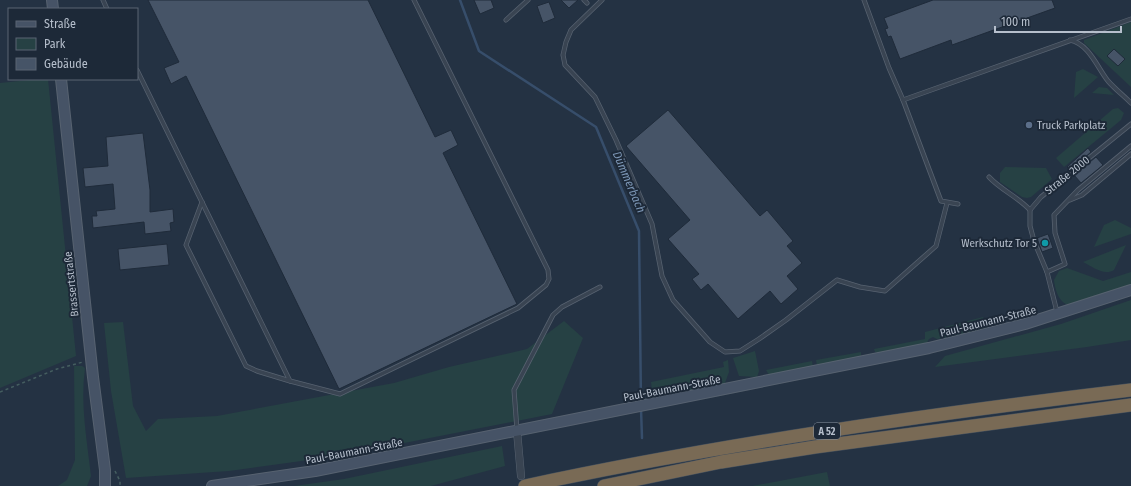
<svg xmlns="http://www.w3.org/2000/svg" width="1131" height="486" viewBox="0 0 1131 486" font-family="'Fira Sans Condensed',sans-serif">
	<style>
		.green { fill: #264144 }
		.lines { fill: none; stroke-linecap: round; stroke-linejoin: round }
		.stream { stroke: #374e6b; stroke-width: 2.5 }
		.building { fill: #465467; stroke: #1f2b3a }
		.service-casing { stroke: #576270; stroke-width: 5 }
		.minor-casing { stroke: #576270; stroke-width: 8 }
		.secondary-casing { stroke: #576270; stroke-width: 12 }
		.motorway-casing { stroke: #434f5d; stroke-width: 14 }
		.path { stroke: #455e60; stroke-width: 1.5; stroke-dasharray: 3 3; stroke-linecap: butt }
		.service { stroke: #394452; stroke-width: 3.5 }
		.minor { stroke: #394452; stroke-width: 7 }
		.secondary { stroke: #465366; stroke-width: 10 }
		.motorway { stroke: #796a55; stroke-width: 13 }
		.service-dot { fill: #5c6f8a; stroke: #1d2938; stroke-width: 1.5 }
		.culture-dot { fill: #0f9aa8; stroke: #1d2938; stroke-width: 1.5 }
		.labels { text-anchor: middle; stroke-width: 4; stroke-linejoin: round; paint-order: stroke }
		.shield { fill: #1d2938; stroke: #8892a0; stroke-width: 1 }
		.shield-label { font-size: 10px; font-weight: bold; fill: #b6bfcc }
		.poi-label { font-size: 11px; fill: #b6bfcc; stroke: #1d2938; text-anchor: start }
		.street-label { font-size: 11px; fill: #b6bfcc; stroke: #1d2938 }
		.water-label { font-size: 12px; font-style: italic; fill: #7c96b5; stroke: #1d2938 }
	</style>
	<rect width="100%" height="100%" fill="#243243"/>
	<g class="green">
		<polygon points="1131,22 1131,87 1084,43 1084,40"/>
		<polygon points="1083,69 1098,77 1074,98 1076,72"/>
		<polygon points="38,79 48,79 76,356 0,388 0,83"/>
		<polygon points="1099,87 1107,88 1114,95 1092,93"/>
		<polygon points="1118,108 1124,113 1121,120 1064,167 1056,158 1113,109"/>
		<polygon points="1005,167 1046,168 1052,179 1031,197 1027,198 1022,197 1000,182 1000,173"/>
		<polygon points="1115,220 1131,228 1131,234 1094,247 1104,225"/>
		<path d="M 1126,245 L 1114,270 C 1104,276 1093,267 1083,262 Z"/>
		<path d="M 1067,268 L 1103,281 L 1131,272 L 1131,285 L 1069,305 C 1059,303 1055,290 1054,280 L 1059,271 Z"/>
		<polygon points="1131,300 1131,340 1087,347 935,367 945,356 1061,324"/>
		<polygon points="983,317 987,330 937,339 933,337 929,339 926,344 880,353 875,352 874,349 925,339 925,332"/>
		<polygon points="564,321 583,338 552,414 338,456 229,471 126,478 111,391 104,323 123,322 133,406 146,431 158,419 217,416 394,383 449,367 527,349"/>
		<polygon points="755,351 759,371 757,377 739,376 733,358"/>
		<polygon points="861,352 861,357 817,366 816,360"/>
		<polygon points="728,360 729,372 725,383 717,386 653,399 651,382 724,367 723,362"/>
		<polygon points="812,361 813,367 769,375 766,370"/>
		<path d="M 74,366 L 82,366 L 85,368 C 80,404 87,440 91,476 L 87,486 L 58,486 L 67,480 L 75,460 Z"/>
		<polygon points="502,446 505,466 431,486 294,486 344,479"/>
		<polygon points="827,472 830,486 752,486"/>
	</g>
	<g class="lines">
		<g class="stream">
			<polyline points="460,0 479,51 596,127 639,231 641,404"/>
			<polyline points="641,409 642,438"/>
		</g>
	</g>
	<g class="building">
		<polygon points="148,0 368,0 435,137 451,130 458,145 443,153 517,304 339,389 186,76 171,84 164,68 179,62"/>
		<polygon points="474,0 491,0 494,8 480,14"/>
		<polygon points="561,0 578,0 569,8"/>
		<polygon points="933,0 1052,0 1055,8 952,45 951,40 900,59 891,36 888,37 885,29 888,28 884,18"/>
		<polygon points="549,2 555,18 543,23 537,6"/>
		<polygon points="1114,49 1125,59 1118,66 1107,56"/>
		<polygon points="668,110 760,216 767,210 793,241 787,246 802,263 787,276 798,289 781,304 770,291 738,319 708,284 701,290 692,279 699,274 668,239 690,220 626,146"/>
		<polygon points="143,133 150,190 150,212 173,209 174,222 170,223 171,231 145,234 144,222 93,228 92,216 97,216 96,211 115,209 113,184 85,187 83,168 108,166 106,137"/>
		<polygon points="1088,148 1091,152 1070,170 1067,167"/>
		<polygon points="1096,157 1103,165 1081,183 1074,175"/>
		<polygon points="1048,234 1053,248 1042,252 1037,238"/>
		<polygon points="167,244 169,265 120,270 118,249"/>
	</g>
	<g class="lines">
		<g class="service-casing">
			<g id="service">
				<polyline points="103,0 107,9"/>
				<polyline points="584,0 587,3"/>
				<polyline points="602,0 571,30 566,42 563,55 565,65 595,97 616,140 652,224 662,276 673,300 710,342 725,352 740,351 759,339 786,320 837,280 860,287 885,291 936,246 947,203"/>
				<polyline points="864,0 889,68 903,100"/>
				<polyline points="506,20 528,0"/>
				<path d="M 1070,40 C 1089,44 1097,67 1108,81 C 1115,89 1124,96 1131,103"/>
				<polyline points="137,70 290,381 340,394 518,308 546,285 549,279 548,270 414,0"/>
				<path d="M 989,177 C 1001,190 1018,197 1030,210"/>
				<polyline points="1070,200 1082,195 1131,154"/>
				<polyline points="202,202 186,245 246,366 257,371 290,381"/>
				<polyline points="958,204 941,201 903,100 1131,19"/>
				<polyline points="1047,272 1065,264 1055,233 1054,215 1078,190 1131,146"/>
				<polyline points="1057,312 1047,272 1034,241 1030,226 1030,210 1041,197 1131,124"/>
				<polyline points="517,430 514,390 553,315 562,307 600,287"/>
			</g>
		</g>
		<g class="minor-casing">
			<polyline id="minor" points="517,431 521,476"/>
		</g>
		<g class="secondary-casing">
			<g id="secondary">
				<polyline points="52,0 53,9"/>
				<polyline points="61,79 93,377 105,470 105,486"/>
				<polyline points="212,486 315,471 929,348 1025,324 1131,290"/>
			</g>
		</g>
		<g class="motorway-casing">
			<g id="motorway">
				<path d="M 525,486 C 725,443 928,414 1131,390"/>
				<polyline points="604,486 721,462 815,447 1131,405"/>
			</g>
		</g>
		<g class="path">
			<polyline points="0,392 57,369 83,362"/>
			<polyline points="115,471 120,481 120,486"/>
		</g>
		<use href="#service" class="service"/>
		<use href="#minor" class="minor"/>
		<use href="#secondary" class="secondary"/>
		<use href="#motorway" class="motorway"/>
	</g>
	<circle class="service-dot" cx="1029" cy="125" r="4"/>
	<circle class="culture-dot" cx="1045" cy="243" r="4"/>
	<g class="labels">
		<rect class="shield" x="814" y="423" width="26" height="16" rx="3"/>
		<g class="shield-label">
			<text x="827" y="435">A 52</text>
		</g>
		<g class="poi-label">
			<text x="1037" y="129">Truck Parkplatz</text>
			<text x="1037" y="247" text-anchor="end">Werkschutz Tor 5</text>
		</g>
		<g class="street-label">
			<text transform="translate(1067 175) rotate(-39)" y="4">Straße 2000</text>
			<text transform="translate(71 284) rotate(-96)" y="4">Brassertstraße</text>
			<text transform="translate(988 321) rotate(-14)" y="4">Paul-Baumann-Straße</text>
			<text transform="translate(672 388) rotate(-11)" y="4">Paul-Baumann-Straße</text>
			<text transform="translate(354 451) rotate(-11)" y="4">Paul-Baumann-Straße</text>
		</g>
		<g class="water-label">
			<text transform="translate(629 182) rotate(67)" y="4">Dümmerbach</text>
		</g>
	</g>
	<rect x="8" y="8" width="130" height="72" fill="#1d2938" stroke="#5a6573"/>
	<rect x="16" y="21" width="20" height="6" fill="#465366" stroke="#5a6573"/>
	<text x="44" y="28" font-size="12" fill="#b6bfcc">Straße</text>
	<rect x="16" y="38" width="20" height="12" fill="#264144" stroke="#5a6573"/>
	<text x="44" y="48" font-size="12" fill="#b6bfcc">Park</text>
	<rect x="16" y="58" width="20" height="12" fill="#465467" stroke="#5a6573"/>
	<text x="44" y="68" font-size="12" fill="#b6bfcc">Gebäude</text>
	<path d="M995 26v6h126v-6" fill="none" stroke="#b6bfcc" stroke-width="2"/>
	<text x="1001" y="26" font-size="12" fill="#b6bfcc" stroke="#1d2938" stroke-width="3" paint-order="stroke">100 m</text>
</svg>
